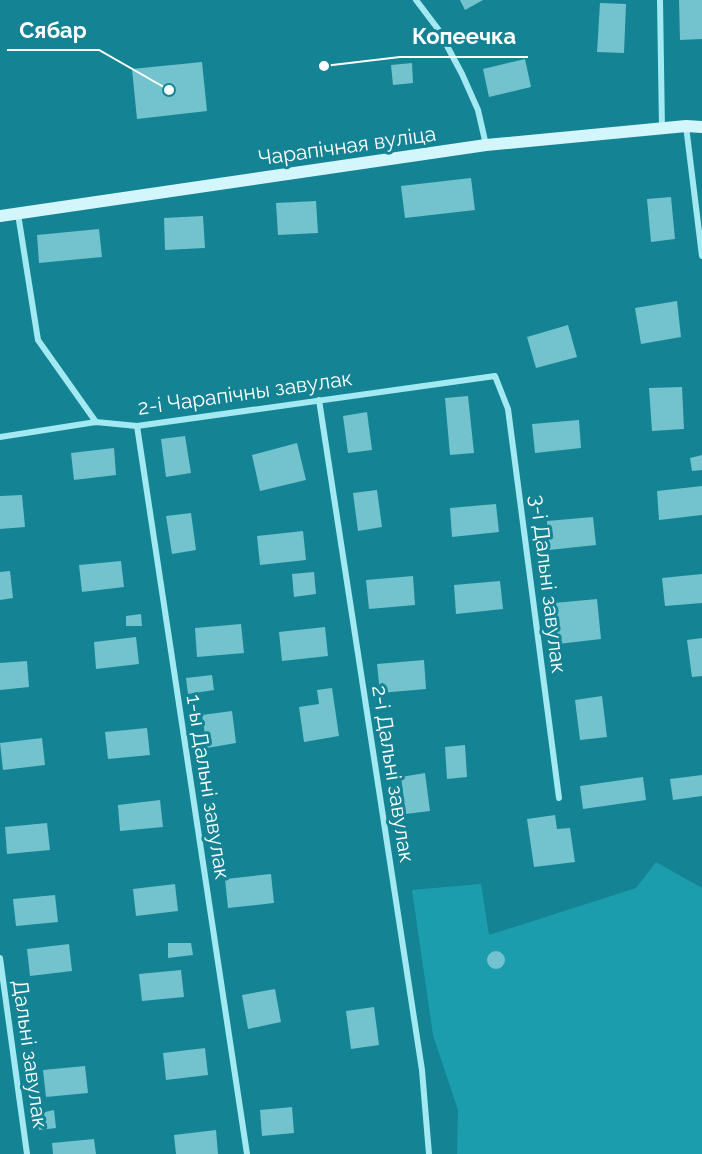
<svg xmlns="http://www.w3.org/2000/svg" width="702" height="1154" viewBox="0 0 702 1154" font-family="Raleway,sans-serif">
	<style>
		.green { fill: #1c9dae }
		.building { fill: #72c3ce }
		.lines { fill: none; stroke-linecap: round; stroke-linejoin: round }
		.street { stroke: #a3e9f2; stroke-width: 6 }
		.secondary { stroke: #d2f6fc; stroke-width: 12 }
		.labels { text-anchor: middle; stroke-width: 6; stroke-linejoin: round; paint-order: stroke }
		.street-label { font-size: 21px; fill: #fff; stroke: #148394 }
		.leader { fill: none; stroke: #fff; stroke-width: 2 }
		.callout-dot { fill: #fff; stroke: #148394; stroke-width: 2 }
		.callout-label { font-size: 22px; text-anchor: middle; font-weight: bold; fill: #fff; stroke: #148394; stroke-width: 6; stroke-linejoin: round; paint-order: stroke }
	</style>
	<rect width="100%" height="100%" fill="#148394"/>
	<polygon class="green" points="656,862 702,888 702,1154 457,1154 458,1110 433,1035 412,890 481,884 489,935 636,888"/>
	<g class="building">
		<polygon points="460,0 483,0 465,10"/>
		<polygon points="679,0 702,0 702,39 680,40"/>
		<polygon points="600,3 626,4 624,53 597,52"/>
		<polygon points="525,59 531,87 489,97 483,69"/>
		<polygon points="202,62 207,111 137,119 132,69"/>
		<polygon points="412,63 413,83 393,85 391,65"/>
		<polygon points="471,178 475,210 405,218 401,186"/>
		<polygon points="671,197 675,239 651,242 647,199"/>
		<polygon points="316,201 318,233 278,235 276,203"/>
		<polygon points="203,216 205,248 165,250 164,218"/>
		<polygon points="99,229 102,257 39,263 37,235"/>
		<polygon points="677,301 681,337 641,344 635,308"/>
		<polygon points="568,325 577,357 536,368 527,337"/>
		<polygon points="682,387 684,429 652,431 649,388"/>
		<polygon points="468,396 474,453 450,455 445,398"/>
		<polygon points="367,412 372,450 348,453 343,416"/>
		<polygon points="579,420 581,448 535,453 532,424"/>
		<polygon points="185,436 191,473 166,477 161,439"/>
		<polygon points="297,443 306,480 260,491 252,455"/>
		<polygon points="114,448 116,475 74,480 71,453"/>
		<polygon points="702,455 702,470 692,471 690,458"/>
		<polygon points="702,486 702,515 659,520 657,491"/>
		<polygon points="377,490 382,527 358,531 353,493"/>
		<polygon points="22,495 25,527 0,529 0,496"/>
		<polygon points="496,504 499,532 452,537 450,508"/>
		<polygon points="191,513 196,550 172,554 166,516"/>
		<polygon points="593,517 596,545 549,550 547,521"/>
		<polygon points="303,531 306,560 260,565 257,536"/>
		<polygon points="121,561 124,587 82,592 79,565"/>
		<polygon points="10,571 13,598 0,600 0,572"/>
		<polygon points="314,572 316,594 294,597 292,574"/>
		<polygon points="702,574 702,603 665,606 662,578"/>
		<polygon points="413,576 415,605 369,609 366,580"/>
		<polygon points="500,581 503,609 456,614 454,585"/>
		<polygon points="597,599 601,639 558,644 554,603"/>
		<polygon points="141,614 142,626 126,626 126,616"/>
		<polygon points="241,624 244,653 197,657 195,628"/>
		<polygon points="325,627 328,656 282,661 279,632"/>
		<polygon points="136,637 139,664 96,669 94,642"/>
		<polygon points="702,638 702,676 692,677 687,640"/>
		<polygon points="424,660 426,689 380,693 377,664"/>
		<polygon points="27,661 29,687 0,690 0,663"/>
		<polygon points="212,675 214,690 188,694 186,678"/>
		<polygon points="332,688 339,736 304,742 299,707 319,704 317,690"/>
		<polygon points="602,696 607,737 580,740 575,700"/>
		<polygon points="232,711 236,743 207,748 202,715"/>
		<polygon points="147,728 150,755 108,759 105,732"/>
		<polygon points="42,738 45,765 3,770 0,743"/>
		<polygon points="465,745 467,777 447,779 445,747"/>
		<polygon points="425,773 430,811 406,814 401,777"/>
		<polygon points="702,775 702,796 673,800 670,779"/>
		<polygon points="643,777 646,800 583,809 580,786"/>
		<polygon points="160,800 163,827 120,831 118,805"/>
		<polygon points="555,815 557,829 570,828 575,862 534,867 527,819"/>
		<polygon points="47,823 50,850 7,854 5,827"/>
		<polygon points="271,874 274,903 228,908 225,879"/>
		<polygon points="175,884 178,911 136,916 133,889"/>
		<polygon points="55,895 58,922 16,926 13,899"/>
		<polygon points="168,943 191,943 193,955 168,958"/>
		<polygon points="69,944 72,971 30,976 27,949"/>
		<circle cx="496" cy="960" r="9"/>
		<polygon points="181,970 184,997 142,1001 139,974"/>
		<polygon points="275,989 281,1022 248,1029 242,995"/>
		<polygon points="374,1007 379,1045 351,1049 346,1011"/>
		<polygon points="205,1048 208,1075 166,1080 163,1053"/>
		<polygon points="85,1066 88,1093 46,1097 43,1070"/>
		<polygon points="292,1107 294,1133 262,1136 260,1110"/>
		<polygon points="54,1110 56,1128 39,1130 36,1114"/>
		<polygon points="216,1130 218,1154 176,1154 174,1135"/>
		<polygon points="94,1139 96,1154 53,1154 52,1143"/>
	</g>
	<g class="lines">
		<g class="street">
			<polyline points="416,0 438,29 462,74 478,110 486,145"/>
			<polyline points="660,0 662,129"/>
			<polyline points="686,126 702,256"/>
			<polyline points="18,214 38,340 96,422"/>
			<polyline points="319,400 422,1070 429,1154"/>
			<polyline points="137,426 247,1154"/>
			<polyline points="0,437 96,422 137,426 495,376 508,409 559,798"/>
			<polyline points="0,958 27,1154"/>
		</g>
		<polyline class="secondary" points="0,216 486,145 686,126 702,127"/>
	</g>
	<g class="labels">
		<g class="street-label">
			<text transform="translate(347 146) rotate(-8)" y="7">Чарапічная вуліца</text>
			<text transform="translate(245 393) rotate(-8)" y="7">2-і Чарапічны завулак</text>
			<text transform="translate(548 584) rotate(83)" y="7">3-і Дальні завулак</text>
			<text transform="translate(393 774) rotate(81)" y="7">2-і Дальні завулак</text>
			<text transform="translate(208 787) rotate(81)" y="7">1-ы Дальні завулак</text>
			<text transform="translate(30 1054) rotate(82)" y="7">Дальні завулак</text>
		</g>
	</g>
	<path class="leader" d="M169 90L99 50H7M324 66L400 57H528"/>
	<g class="callout-dot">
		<circle cx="169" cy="90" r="6"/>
		<circle cx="324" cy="66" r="6"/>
	</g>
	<g class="callout-label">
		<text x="53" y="38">Сябар</text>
		<text x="464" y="44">Копеечка</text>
	</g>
</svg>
